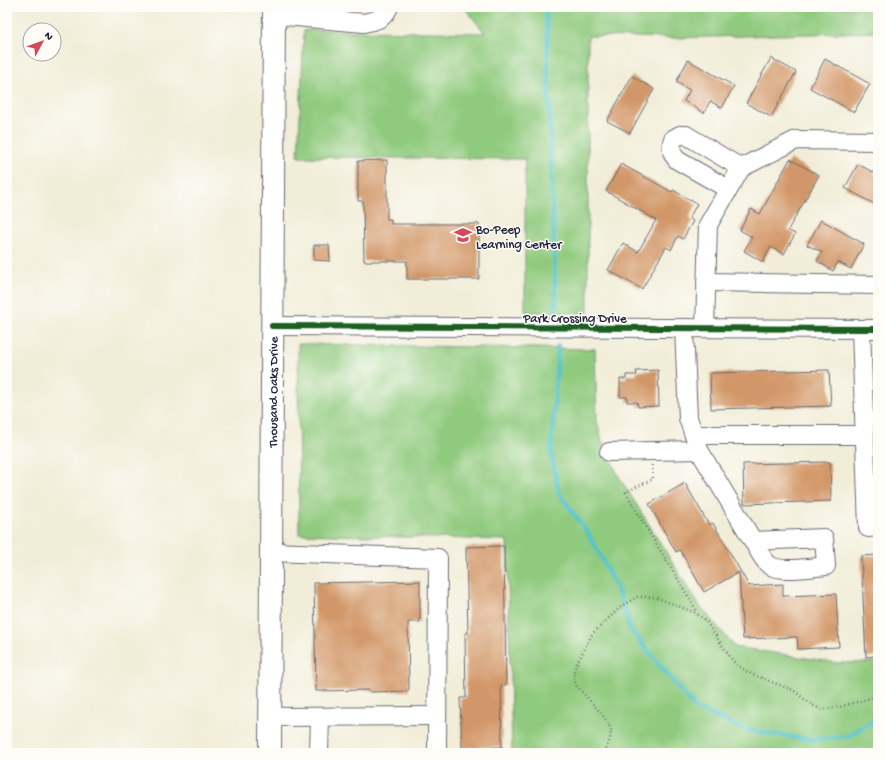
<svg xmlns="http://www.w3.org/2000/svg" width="885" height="760" viewBox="0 0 885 760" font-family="'Gochi Hand',sans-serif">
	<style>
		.green { fill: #90ca7e; stroke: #59765c }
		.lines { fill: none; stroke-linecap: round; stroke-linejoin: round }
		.stream { stroke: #56c4ca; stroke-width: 4.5 }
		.building { fill: #d29768 }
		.minor-casing { stroke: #6a6972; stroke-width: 20 }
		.major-casing { stroke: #6a6972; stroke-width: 24 }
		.path { stroke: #6a6972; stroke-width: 2.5; stroke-dasharray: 1 3; stroke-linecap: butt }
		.minor { stroke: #fff; stroke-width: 18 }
		.major { stroke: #fff; stroke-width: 22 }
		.cycleway-casing { stroke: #fdfcf7; stroke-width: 8 }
		.cycleway { stroke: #1b5e20; stroke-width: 6 }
		.labels { text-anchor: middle; stroke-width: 3; stroke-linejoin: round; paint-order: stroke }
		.poi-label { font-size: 13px; fill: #22223b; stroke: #fdfcf7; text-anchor: start }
		.street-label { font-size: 13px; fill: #22223b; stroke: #fdfcf7 }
	</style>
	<rect width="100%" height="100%" fill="#fdfcf7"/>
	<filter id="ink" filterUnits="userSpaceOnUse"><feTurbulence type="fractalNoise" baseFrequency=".025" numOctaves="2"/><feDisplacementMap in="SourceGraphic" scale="8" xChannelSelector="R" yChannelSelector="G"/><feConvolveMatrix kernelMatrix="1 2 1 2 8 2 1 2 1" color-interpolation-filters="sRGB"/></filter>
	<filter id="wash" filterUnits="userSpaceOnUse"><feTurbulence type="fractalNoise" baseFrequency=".012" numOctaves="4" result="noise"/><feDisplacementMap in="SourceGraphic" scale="16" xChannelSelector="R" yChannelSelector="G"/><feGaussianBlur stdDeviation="0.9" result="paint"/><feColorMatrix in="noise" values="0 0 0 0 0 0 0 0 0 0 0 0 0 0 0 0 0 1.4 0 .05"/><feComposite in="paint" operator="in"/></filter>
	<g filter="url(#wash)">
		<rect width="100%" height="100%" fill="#f1edd8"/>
		<g class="green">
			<polygon points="464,7 878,7 878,32 677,38 588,36 588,313 525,312 525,159 298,157 304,30 485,33"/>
			<polygon points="298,344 595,349 597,421 602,441 618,475 699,605 735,647 838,663 878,662 878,753 512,753 507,540 299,534"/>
		</g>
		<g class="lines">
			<g class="stream">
				<polyline points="546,7 556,310"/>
				<polyline points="558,346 551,453 559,493 587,532 601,557 619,593 630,629 695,708 746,730 814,740 848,736 878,717"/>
			</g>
		</g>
		<g id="blocks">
			<g class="building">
				<polygon points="771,58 796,72 771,117 746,103"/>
				<polygon points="825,59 870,84 854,112 810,88"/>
				<polygon points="688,60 734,86 722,108 710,101 704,113 684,101 690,90 676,82"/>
				<polygon points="632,76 654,89 630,133 607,121"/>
				<polygon points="790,159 819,175 788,230 795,234 784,254 771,247 763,262 744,251 752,237 740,230 751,209 760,214"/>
				<polygon points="387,160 387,219 391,219 391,224 479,224 479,279 407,279 407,261 364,261 363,201 358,201 358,161"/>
				<polygon points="621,164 672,192 673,190 697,204 689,218 693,221 683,239 678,236 671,250 666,247 642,289 608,270 623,243 638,252 656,220 606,191"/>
				<polygon points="858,164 878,175 878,206 845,188"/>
				<polygon points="821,220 864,244 851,269 838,262 833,271 817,261 822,252 807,245"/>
				<polygon points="314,245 329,245 330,261 314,260"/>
				<polygon points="658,370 659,406 638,407 637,402 627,402 627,397 620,397 620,379 626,379 626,375 637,375 636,371"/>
				<polygon points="829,370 831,406 711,409 710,373"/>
				<polygon points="830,462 831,501 744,504 743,464"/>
				<polygon points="685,483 709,525 713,523 749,586 783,584 783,596 836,594 839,647 798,649 797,637 743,639 739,572 704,592 680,550 676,552 649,504"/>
				<polygon points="504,546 506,685 501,685 502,747 462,748 460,698 466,698 465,633 468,633 466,547"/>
				<polygon points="878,555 878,656 866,657 861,556"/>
				<polygon points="420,581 420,622 408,622 409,691 370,692 369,690 316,691 314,583"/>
			</g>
		</g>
	</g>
	<g filter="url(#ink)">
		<use href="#blocks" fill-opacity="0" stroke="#6a6972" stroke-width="1"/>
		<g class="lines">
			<g class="minor-casing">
				<g id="minor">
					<path d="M 274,15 L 364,23 C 376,20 383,20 389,7"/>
					<path d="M 728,189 L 677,160 C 671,153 670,147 673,139 L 680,135 L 686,135 L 741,168"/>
					<polyline points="706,282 878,285"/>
					<polyline points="272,326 878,329"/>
					<path d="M 684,328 L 688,418 L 699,450 L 753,541 L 824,538 L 826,566 C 812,567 781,573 769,565 C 762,559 758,549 753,541"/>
					<polyline points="705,328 708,225 741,168 796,140 878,141"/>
					<polyline points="861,329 868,528 878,527"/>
					<polyline points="694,435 865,435"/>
					<polyline points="609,452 699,450"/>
					<polyline points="271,552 438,558 437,753"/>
					<polyline points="270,717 437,716"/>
					<polyline points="319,753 320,717"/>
				</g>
			</g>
			<g class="major-casing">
				<g id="major">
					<path id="s1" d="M 270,753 L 274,7"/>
				</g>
			</g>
			<g class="path">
				<polyline points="652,465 653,479 626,492 641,519 693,604 696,612"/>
				<polyline points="604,753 610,740 611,730 608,723 600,712 575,684 574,669 592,634 623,605 637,597 655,597 696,613 705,620 733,661 740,667 751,674 793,690 812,705 821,709 828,709 839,707 878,696"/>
			</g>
			<use href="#minor" class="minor"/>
			<use href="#major" class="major"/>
			<g class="cycleway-casing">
				<polyline id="cycleway" points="272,326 878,329"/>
			</g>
			<use href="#cycleway" class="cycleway"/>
		</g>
	</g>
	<defs>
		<g id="school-bare" transform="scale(1.38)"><path d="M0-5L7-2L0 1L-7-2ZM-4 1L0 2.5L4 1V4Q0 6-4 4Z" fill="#d1495b" stroke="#fdfcf7" stroke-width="2.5" paint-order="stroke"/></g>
	</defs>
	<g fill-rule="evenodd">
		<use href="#school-bare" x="463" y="235"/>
	</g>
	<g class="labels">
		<g class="poi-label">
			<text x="476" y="233">Bo-Peep<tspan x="476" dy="15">Learning Center</tspan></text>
		</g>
		<g class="street-label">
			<text x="575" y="322">Park Crossing Drive</text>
			<text dy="5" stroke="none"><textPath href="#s1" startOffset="361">Thousand Oaks Drive</textPath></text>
		</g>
	</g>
	<rect width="885" height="760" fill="none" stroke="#fdfcf7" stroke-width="24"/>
	<g transform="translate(42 42) rotate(49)"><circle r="19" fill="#fdfcf7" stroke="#a5a5ac"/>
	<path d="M0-3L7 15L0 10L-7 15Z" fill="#d1495b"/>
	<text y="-6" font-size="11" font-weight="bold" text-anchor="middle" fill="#22223b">N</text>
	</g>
</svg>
